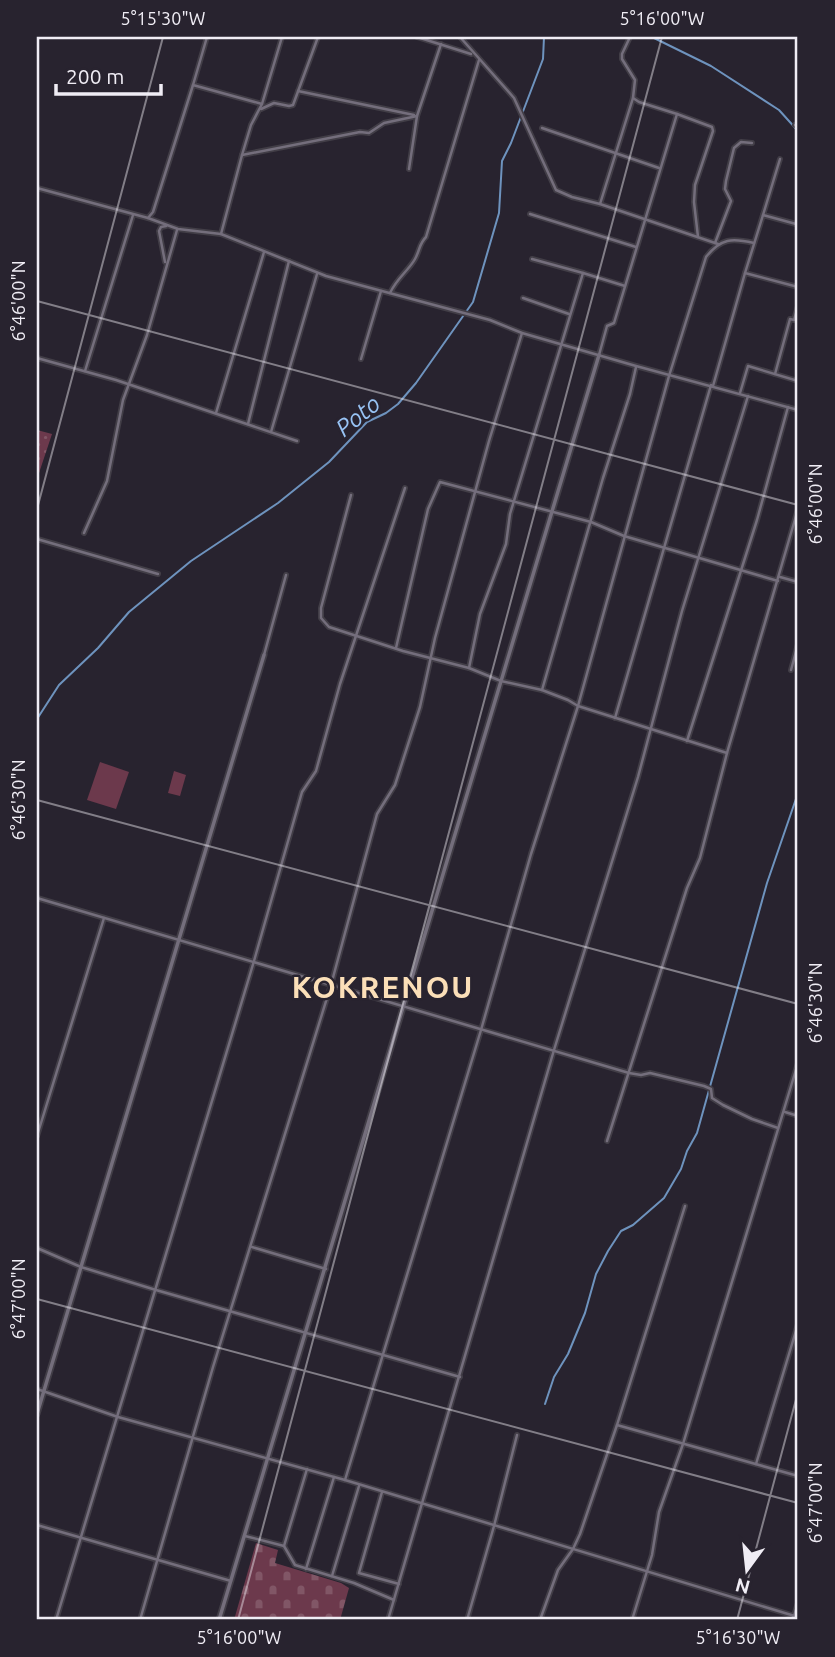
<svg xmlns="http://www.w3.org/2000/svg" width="835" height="1657" viewBox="0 0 835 1657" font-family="Ubuntu,sans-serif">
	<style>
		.grass { fill: url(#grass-dots) }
		.cemetery { fill: url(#cemetery-stones) }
		.garden { fill: #6c394c }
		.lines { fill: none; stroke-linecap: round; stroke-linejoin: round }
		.stream { stroke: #6e93be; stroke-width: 2 }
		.minor-casing { stroke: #423e47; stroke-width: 6 }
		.tertiary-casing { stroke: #423e47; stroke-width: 7 }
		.minor { stroke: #746e7c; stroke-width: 2.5 }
		.tertiary { stroke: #746e7c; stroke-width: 3.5 }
		.ticks { fill: none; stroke: #f0edf5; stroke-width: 2; stroke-opacity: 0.45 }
		.labels { text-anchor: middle; stroke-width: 5; stroke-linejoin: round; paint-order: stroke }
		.water-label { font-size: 24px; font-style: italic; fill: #98c3f4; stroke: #28232f }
		.district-label { font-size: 30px; font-weight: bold; letter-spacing: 2px; fill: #fbdfb8; stroke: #28232f }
		.neatline { fill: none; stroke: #f0edf5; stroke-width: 2.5 }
		.ticks-label { font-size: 18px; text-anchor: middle; fill: #f0edf5 }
	</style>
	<defs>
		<pattern id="grass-dots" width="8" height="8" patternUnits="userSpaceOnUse" patternTransform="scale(1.75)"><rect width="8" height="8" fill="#6c394c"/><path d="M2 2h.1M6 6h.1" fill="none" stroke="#815666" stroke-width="1.8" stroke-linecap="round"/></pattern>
		<pattern id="cemetery-stones" width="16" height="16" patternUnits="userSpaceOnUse" patternTransform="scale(1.75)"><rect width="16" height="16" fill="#6c394c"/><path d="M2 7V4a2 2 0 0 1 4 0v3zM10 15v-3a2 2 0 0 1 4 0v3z" fill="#815666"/></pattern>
	</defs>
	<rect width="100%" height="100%" fill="#28232f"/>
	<polygon class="grass" points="37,430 52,434 37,479"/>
	<polygon class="cemetery" points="256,1543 278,1550 275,1563 341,1583 349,1588 340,1620 234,1620"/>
	<g class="garden">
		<polygon points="100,762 129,772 116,809 87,800"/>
		<polygon points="174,771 186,775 180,796 168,793"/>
	</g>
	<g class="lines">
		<g class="stream">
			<polyline points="652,37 711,66 779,110 798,131"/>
			<polyline points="37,719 59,685 98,648 129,612 191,561 278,503 329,462 367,422 386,413 398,404 416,383 473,302 499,213 502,161 511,143 543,59 544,37"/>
			<polyline points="545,1404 554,1377 568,1354 585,1313 596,1274 608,1251 621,1231 633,1225 664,1198 681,1169 687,1151 697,1133 767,883 798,793"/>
		</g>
		<g class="minor-casing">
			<g id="minor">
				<polyline points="207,37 193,85 262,104"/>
				<polyline points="417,37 471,54"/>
				<polyline points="460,37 514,98 556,190 572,197 600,204 718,244"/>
				<polyline points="298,91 414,115"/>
				<polyline points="261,109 274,103 289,106 293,105 318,37"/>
				<polyline points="677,114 712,127 713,131 695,185 694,202 698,237"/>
				<polyline points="795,125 798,127"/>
				<polyline points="542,128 659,168"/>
				<polyline points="242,155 360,132 369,133 384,123 417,116"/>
				<polyline points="409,169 417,116 441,44"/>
				<polyline points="37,188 148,218 178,229 221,234 326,276 490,320 522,333 636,366 798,410"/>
				<polyline points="600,204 633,98 635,80 622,59 622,54 630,37"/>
				<polyline points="530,214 636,247"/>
				<polyline points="763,215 780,159"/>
				<polyline points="148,218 153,212 193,85"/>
				<polyline points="796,224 763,215 745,273 798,287"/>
				<polyline points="221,234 242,155 251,125 262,104 282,37"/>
				<polyline points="715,243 731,201 725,189 726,181 734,148 741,142 752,143"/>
				<polyline points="532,259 583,273"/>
				<polyline points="165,262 159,231 161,227 166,226"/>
				<path d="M 390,293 C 397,278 409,270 415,259 C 420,250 419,244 426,237 L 479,60"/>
				<polyline points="523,298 569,314"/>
				<polyline points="599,355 607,326 614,323 677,114 639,102 633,98"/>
				<polyline points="37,358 116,380 297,441"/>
				<polyline points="361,359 381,291"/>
				<polyline points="85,371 133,215"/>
				<polyline points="775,374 790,319 794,320 798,306"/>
				<polyline points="713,386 745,273"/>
				<polyline points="740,393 748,366 798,381"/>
				<polyline points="216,413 264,252"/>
				<polyline points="248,424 289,261"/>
				<polyline points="271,432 317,274"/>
				<polyline points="351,495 321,608 321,618 329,627 403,651 469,668 501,681 542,690 568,700 578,706 727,753"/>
				<polyline points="84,533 107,481 123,400 147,335 177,230"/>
				<polyline points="37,539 158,574"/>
				<polyline points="780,577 798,582"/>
				<polyline points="396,648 428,509 440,482 591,522 624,536 778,581"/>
				<polyline points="264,655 286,575"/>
				<polyline points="469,668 480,614 506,544 510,514 583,273 625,286"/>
				<polyline points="791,670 798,644"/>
				<polyline points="542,690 603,478 630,394 636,367"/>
				<polyline points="615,718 711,385"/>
				<polyline points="687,741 757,520 788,407"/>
				<polyline points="37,898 629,1073 641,1075 650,1073 704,1086 711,1089 712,1098 723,1105 752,1119 778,1128"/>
				<polyline points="785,1112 798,1116"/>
				<polyline points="37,1136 104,918"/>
				<polyline points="607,1141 687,888 700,858 727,753 798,509"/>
				<polyline points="252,1247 326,1269"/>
				<polyline points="37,1248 81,1267 156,1290 460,1377"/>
				<polyline points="37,1389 118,1417 345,1480 798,1617"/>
				<polyline points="617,1425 798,1476"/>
				<polyline points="756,1464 798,1324"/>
				<path d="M 345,1480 L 481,1030 L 531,854 L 578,706 L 669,376 L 706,257 C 721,238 732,238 754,243"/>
				<polyline points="382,1492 359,1573 399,1584"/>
				<polyline points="37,1525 231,1581"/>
				<polyline points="245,1536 284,1546 295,1565 354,1583 394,1600"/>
				<polyline points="284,1546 307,1469"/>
				<polyline points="306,1569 334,1477"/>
				<polyline points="332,1576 359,1486"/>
				<polyline points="794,1616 798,1603"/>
				<polyline points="56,1620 254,961 302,792 316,771 340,684 405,488"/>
				<polyline points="140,1620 213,1367 331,985 377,814 395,785 420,707 435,638 489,441 522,333"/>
				<polyline points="388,1620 554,1050 638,777 682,611 748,396"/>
				<polyline points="467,1620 494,1526 517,1435"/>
				<polyline points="540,1620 558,1570 573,1549 580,1534 617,1425 685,1206"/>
				<polyline points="632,1620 652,1555 659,1512 683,1444 798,1063"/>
			</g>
		</g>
		<g class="tertiary-casing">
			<g id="tertiary">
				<polyline points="37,1414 264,655"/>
				<polyline points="219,1620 599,355"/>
				<polyline points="793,1620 794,1616"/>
			</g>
		</g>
		<use href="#minor" class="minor"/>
		<use href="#tertiary" class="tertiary"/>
	</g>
	<path class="ticks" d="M 37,301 L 798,505M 37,509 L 163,37M 37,800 L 798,1004M 37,1299 L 798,1503M 238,1620 L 662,37M 737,1620 L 798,1392"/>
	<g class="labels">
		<g class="water-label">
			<text transform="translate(358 416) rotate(-39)" y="8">Poto</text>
		</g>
		<g class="district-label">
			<text x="383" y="998">KOKRENOU</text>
		</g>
	</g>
	<rect width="835" height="1657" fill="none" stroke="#28232f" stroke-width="77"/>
	<g transform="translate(747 1570) rotate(195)" stroke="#28232f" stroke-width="5" paint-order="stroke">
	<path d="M0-5L12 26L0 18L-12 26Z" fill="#f0edf5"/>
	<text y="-10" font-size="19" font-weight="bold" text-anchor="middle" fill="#f0edf5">N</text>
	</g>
	<path d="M56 84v10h105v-10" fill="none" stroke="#f0edf5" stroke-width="3.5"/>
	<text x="66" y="84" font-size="21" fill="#f0edf5" stroke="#28232f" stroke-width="5" paint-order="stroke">200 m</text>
	<rect x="38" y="38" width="758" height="1580" class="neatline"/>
	<g class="ticks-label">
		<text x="163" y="25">5°15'30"W</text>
		<text x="662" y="25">5°16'00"W</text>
		<text transform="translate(19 301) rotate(-90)" y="6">6°46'00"N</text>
		<text transform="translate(816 504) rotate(-90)" y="6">6°46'00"N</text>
		<text transform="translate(19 800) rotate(-90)" y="6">6°46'30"N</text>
		<text transform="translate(816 1003) rotate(-90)" y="6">6°46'30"N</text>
		<text transform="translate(19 1299) rotate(-90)" y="6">6°47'00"N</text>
		<text transform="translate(816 1503) rotate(-90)" y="6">6°47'00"N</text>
		<text x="239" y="1644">5°16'00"W</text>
		<text x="738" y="1644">5°16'30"W</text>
	</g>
</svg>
